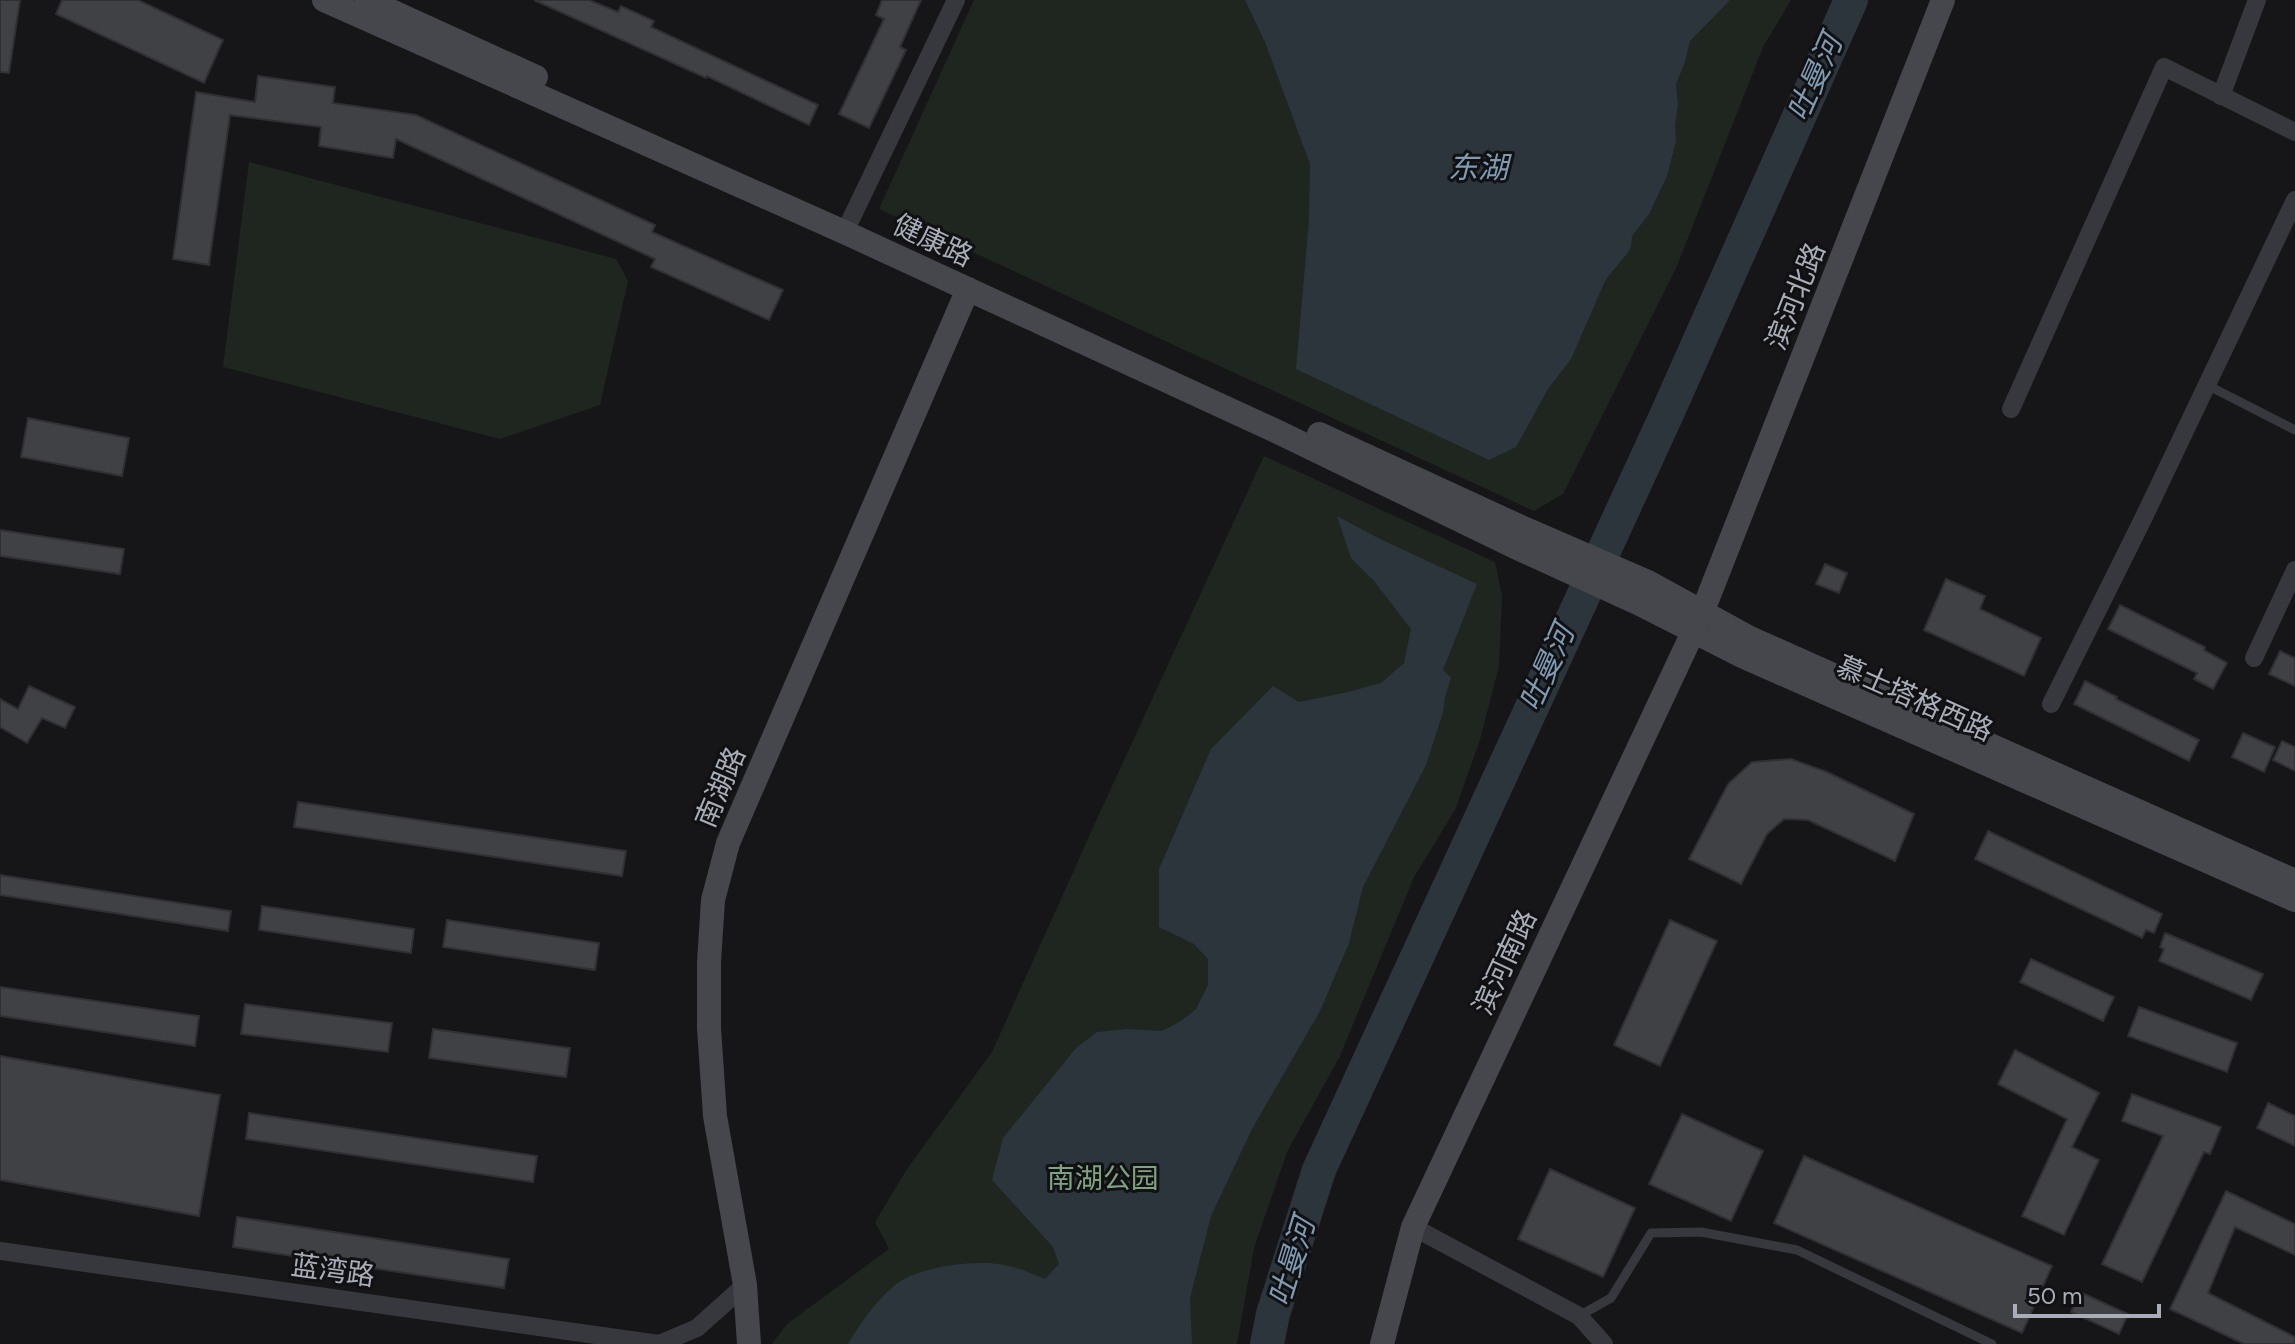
<svg xmlns="http://www.w3.org/2000/svg" width="2295" height="1344" viewBox="0 0 2295 1344" font-family="Figtree,'Noto Sans SC',sans-serif">
	<style>
		.green { fill: #1e261f }
		.water { fill: #2c353c }
		.lines { fill: none; stroke-linecap: round; stroke-linejoin: round }
		.river { stroke: #2c353c; stroke-width: 34 }
		.building { fill: #404145; stroke: #303034; stroke-width: 2 }
		.lane { stroke: #37383d; stroke-width: 9 }
		.street { stroke: #37383d; stroke-width: 18 }
		.secondary { stroke: #45474d; stroke-width: 24 }
		.labels { text-anchor: middle; stroke-width: 6; stroke-linejoin: round; paint-order: stroke }
		.street-label { font-size: 28px; fill: #a8adb8; stroke: #111113 }
		.park-label { font-size: 28px; fill: #7fa381; stroke: #111113 }
		.water-label { font-size: 30px; font-style: italic; fill: #7f9bb3; stroke: #111113 }
	</style>
	<rect width="100%" height="100%" fill="#161618"/>
	<g class="green">
		<polygon points="974,0 1791,0 1763,47 1677,266 1563,494 1534,511 879,209"/>
		<polygon points="249,162 616,259 628,281 600,405 500,439 223,367"/>
		<polygon points="1264,456 1495,562 1502,596 1499,666 1480,740 1455,810 1414,877 1340,1056 1287,1152 1254,1248 1237,1344 772,1344 787,1324 889,1249 875,1222 907,1169 992,1052 1096,821"/>
	</g>
	<g class="water">
		<polygon points="1245,0 1730,0 1690,41 1685,62 1676,84 1678,104 1675,125 1676,141 1667,176 1649,214 1632,236 1631,247 1626,255 1606,279 1571,359 1548,389 1516,447 1489,460 1296,369 1309,220 1310,164 1265,42"/>
		<path d="M 1337,516 L 1380,539 L 1477,584 L 1443,670 L 1451,678 L 1445,697 L 1443,712 L 1426,765 L 1363,887 L 1349,943 L 1320,1011 L 1252,1129 L 1211,1216 L 1190,1298 L 1192,1344 L 848,1344 C 861,1322 875,1302 895,1285 C 917,1267 975,1259 1004,1265 C 1018,1267 1032,1274 1045,1279 L 1059,1264 L 1053,1247 L 992,1180 L 1003,1138 L 1076,1048 L 1097,1032 L 1127,1029 L 1162,1031 L 1181,1021 L 1196,1009 L 1208,985 L 1208,959 L 1194,944 L 1159,927 L 1159,869 L 1211,749 L 1273,686 L 1299,702 L 1348,692 L 1381,683 L 1404,663 L 1411,629 L 1374,581 L 1351,558 Z"/>
	</g>
	<g class="lines">
		<polyline class="river" points="1267,1344 1273,1314 1319,1170 1666,416 1851,0"/>
	</g>
	<g class="building">
		<polygon points="0,0 20,0 9,73 0,72"/>
		<polygon points="62,0 138,0 223,40 204,83 56,14"/>
		<polygon points="534,0 589,0 618,12 621,6 654,21 651,27 818,105 809,125 707,76 706,78"/>
		<polygon points="882,0 921,0 900,47 906,50 869,128 839,114 884,19 876,15"/>
		<polygon points="258,76 335,87 333,103 416,115 655,225 652,232 783,290 769,320 651,267 655,259 396,139 393,158 319,146 321,127 230,115 209,265 173,259 196,92 255,102"/>
		<polygon points="28,418 129,438 122,476 21,457"/>
		<polygon points="0,530 124,549 120,574 0,556"/>
		<polygon points="1825,564 1847,573 1839,593 1816,584"/>
		<polygon points="1946,579 1985,596 1980,609 2041,638 2024,676 1924,630"/>
		<polygon points="2120,605 2205,647 2204,650 2227,663 2213,689 2194,679 2197,673 2108,629"/>
		<polygon points="2280,651 2295,658 2295,686 2269,674"/>
		<polygon points="2085,681 2117,697 2116,699 2199,740 2189,761 2074,704"/>
		<polygon points="29,686 75,707 65,728 42,718 27,743 0,727 0,699 18,709"/>
		<polygon points="2243,733 2275,747 2264,772 2232,757"/>
		<polygon points="2282,741 2295,747 2295,771 2273,760"/>
		<polygon points="1791,759 1827,772 1914,814 1895,861 1808,820 1784,819 1767,834 1741,884 1689,859 1728,784 1752,762"/>
		<polygon points="298,802 626,851 622,876 294,827"/>
		<polygon points="1988,831 2162,914 2154,933 2146,930 2142,938 1975,859"/>
		<polygon points="0,875 231,911 228,931 0,895"/>
		<polygon points="262,906 414,929 411,953 259,930"/>
		<polygon points="447,920 599,943 595,970 443,947"/>
		<polygon points="1670,920 1717,941 1660,1066 1614,1045"/>
		<polygon points="2165,933 2263,974 2251,1000 2159,961 2164,949 2160,947"/>
		<polygon points="2031,959 2114,997 2103,1021 2020,982"/>
		<polygon points="0,987 199,1016 195,1046 0,1016"/>
		<polygon points="245,1004 392,1023 388,1052 241,1034"/>
		<polygon points="2139,1007 2237,1043 2227,1072 2128,1036"/>
		<polygon points="433,1029 570,1048 566,1077 429,1058"/>
		<polygon points="2015,1050 2099,1093 2072,1147 2099,1160 2064,1235 2022,1216 2067,1119 1998,1084"/>
		<polygon points="0,1056 220,1095 199,1216 0,1180"/>
		<polygon points="2132,1094 2221,1127 2210,1154 2204,1152 2142,1282 2102,1264 2163,1136 2122,1121"/>
		<polygon points="2268,1103 2295,1116 2295,1146 2257,1128"/>
		<polygon points="249,1113 537,1156 533,1182 246,1139"/>
		<polygon points="1682,1114 1763,1151 1731,1221 1649,1184"/>
		<polygon points="1804,1156 2052,1266 2022,1333 1774,1223"/>
		<polygon points="1550,1169 1635,1208 1603,1277 1518,1239"/>
		<polygon points="2226,1191 2295,1224 2295,1255 2235,1227 2208,1293 2295,1337 2295,1344 2244,1344 2170,1309"/>
		<polygon points="237,1217 509,1259 504,1288 233,1247"/>
		<polygon points="2080,1292 2128,1314 2119,1334 2071,1312"/>
	</g>
	<g class="lines">
		<g class="lane">
			<polyline points="2207,385 2295,430"/>
			<polyline points="1579,1316 1611,1298 1651,1233 1701,1232 1797,1250 1992,1344"/>
		</g>
		<g class="street">
			<polyline points="2221,96 2257,0"/>
			<polyline points="851,219 956,0"/>
			<polyline points="2011,409 2164,67 2295,132"/>
			<polyline points="2254,658 2295,570"/>
			<polyline points="2051,704 2143,519 2295,200"/>
			<polyline points="1413,1227 1579,1316 1604,1344"/>
			<polyline points="0,1251 659,1344"/>
			<polyline points="659,1344 697,1328 745,1285"/>
		</g>
		<g class="secondary">
			<polyline points="324,0 844,232 1278,432 1513,546 1640,604 1742,656 2295,900"/>
			<polyline points="367,0 536,77"/>
			<polyline points="1319,434 1521,527 1648,582 1750,638 2295,881"/>
			<polyline points="749,1344 745,1285 715,1116 709,1028 709,962 713,900 728,843 968,289"/>
			<polyline points="1382,1344 1413,1227 1702,613 1943,0"/>
		</g>
	</g>
	<g class="labels">
		<g class="street-label">
			<text transform="translate(933 240) rotate(25)" y="10">健康路</text>
			<text transform="translate(1795 296) rotate(-68)" y="10">滨河北路</text>
			<text transform="translate(1915 698) rotate(24)" y="10">慕士塔格西路</text>
			<text transform="translate(720 787) rotate(-67)" y="10">南湖路</text>
			<text transform="translate(1504 962) rotate(-65)" y="10">滨河南路</text>
			<text transform="translate(333 1270) rotate(8)" y="10">蓝湾路</text>
		</g>
		<g class="park-label">
			<text x="1103" y="1188">南湖公园</text>
		</g>
		<g class="water-label">
			<text transform="translate(1815 78) rotate(-66)" y="10">吐曼河</text>
			<text x="1478" y="178">东湖</text>
			<text transform="translate(1547 668) rotate(-66)" y="10">吐曼河</text>
			<text transform="translate(1292 1262) rotate(-73)" y="10">吐曼河</text>
		</g>
	</g>
	<path d="M2015 1304v12h144v-12" fill="none" stroke="#a8adb8" stroke-width="4"/>
	<text x="2027" y="1304" font-size="24" fill="#a8adb8" stroke="#111113" stroke-width="6" paint-order="stroke">50 m</text>
</svg>
